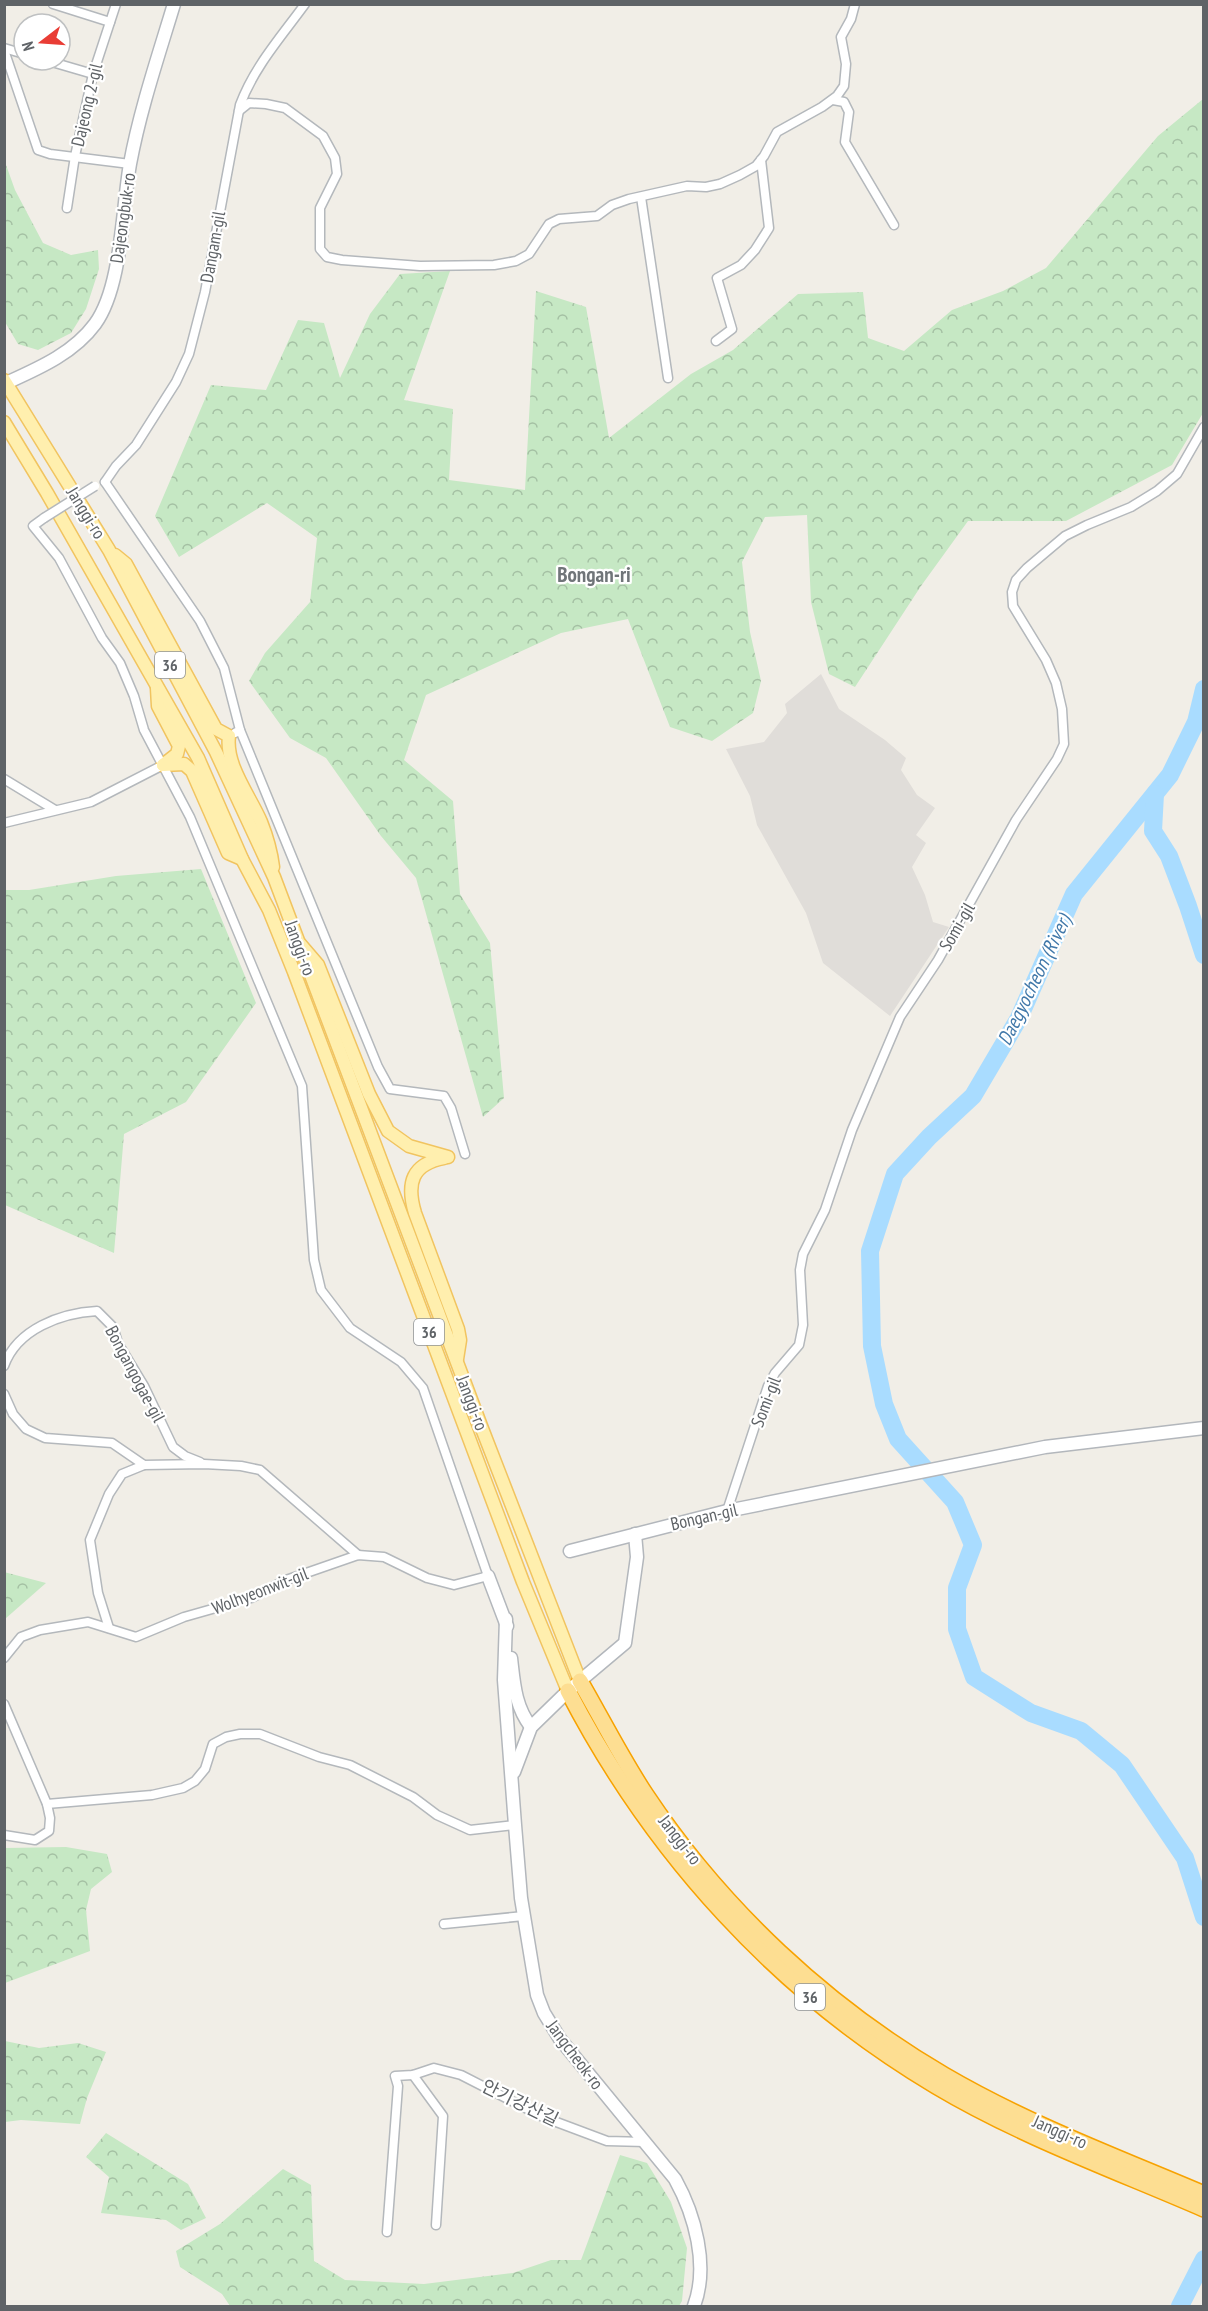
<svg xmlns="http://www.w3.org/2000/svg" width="1208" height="2311" viewBox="0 0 1208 2311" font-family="'PT Sans Narrow','Noto Sans KR',sans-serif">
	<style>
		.industrial { fill: #e0ddd9 }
		.forest { fill: url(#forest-crowns) }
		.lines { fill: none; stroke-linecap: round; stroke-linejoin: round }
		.river { stroke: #a9dcff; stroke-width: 18 }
		.street-casing { stroke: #b4b8bc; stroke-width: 11 }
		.secondary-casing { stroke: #b3b7bc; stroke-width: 15 }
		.primary-casing { stroke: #f1c460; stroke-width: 15 }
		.highway-casing { stroke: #f7a201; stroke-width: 18 }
		.street { stroke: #fff; stroke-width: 8 }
		.secondary { stroke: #fff; stroke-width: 12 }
		.primary { stroke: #ffefae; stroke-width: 12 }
		.highway { stroke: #fdde92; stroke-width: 15 }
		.street-bridge-casing { stroke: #b4b8bc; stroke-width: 11; stroke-linecap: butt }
		.street-bridge { stroke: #fff; stroke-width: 8 }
		.labels { text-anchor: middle; stroke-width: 4.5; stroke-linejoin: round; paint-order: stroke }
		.shield { fill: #fff; stroke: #8f9295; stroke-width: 1.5 }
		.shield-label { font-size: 16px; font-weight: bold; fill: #5f6367 }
		.street-label { font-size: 18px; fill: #5f6367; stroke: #fff }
		.water-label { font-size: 20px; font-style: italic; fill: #4178a9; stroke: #fff }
		.quarter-label { font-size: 21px; font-weight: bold; fill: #707579; stroke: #fff }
	</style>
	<defs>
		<pattern id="forest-crowns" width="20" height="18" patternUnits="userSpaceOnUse" patternTransform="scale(1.5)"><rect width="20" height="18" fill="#c6e8c4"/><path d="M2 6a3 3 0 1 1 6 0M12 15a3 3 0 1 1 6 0" fill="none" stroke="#a4c0a3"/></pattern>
	</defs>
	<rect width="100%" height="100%" fill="#f1eee7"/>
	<polygon class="industrial" points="821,674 839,709 885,740 906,758 901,770 917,795 935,808 916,835 926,843 912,867 925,895 933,922 949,927 890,1016 823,963 806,913 757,825 750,796 726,749 764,742 787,713 785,704"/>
	<g class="forest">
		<polygon points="1203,99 1203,413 1172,465 1066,521 968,521 921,586 855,687 829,674 811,602 807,515 765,517 742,562 750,632 761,681 753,713 712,741 670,727 628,619 561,633 426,695 404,760 453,801 460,894 490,943 504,1098 483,1117 416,878 381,836 326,758 290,738 249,681 265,653 310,602 317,538 267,503 179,557 155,516 211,385 266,390 298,320 324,323 340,378 370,314 400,274 450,271 404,400 453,409 449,480 525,490 536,291 586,307 609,438 691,374 733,350 798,294 863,292 868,338 904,351 952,310 1003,291 1046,268 1158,136"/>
		<polygon points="5,162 15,190 43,243 71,255 98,250 99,269 86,309 71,333 38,350 18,344 5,322"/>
		<polygon points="201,869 256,1003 186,1102 124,1134 114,1253 5,1205 5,890 29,890 116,876"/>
		<polygon points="4,1572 46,1583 5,1619 4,1619"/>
		<polygon points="66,1847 107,1854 112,1872 91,1889 86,1910 90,1951 5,1983 5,1848"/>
		<polygon points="5,2041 39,2048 78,2043 106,2052 87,2098 80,2124 21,2120 5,2122"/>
		<polygon points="106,2133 188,2184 206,2218 181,2230 166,2220 101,2213 109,2177 86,2157"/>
		<polygon points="620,2155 647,2163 671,2202 687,2248 682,2301 679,2306 230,2306 222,2294 180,2267 176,2251 220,2224 283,2169 311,2185 314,2261 345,2280 424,2284 513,2273 551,2260 581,2260"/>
	</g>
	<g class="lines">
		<g class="river">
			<polyline points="1204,689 1196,722 1170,775 1074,894 1019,1018 973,1096 929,1137 895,1174 870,1251 872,1346 884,1404 898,1439 955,1502 973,1545 957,1588 957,1629 974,1677 1031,1713 1081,1731 1122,1765 1185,1858 1204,1917"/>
			<polyline points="1155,794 1153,831 1169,856 1188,906 1204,955"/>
			<polyline points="1180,2306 1204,2259"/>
		</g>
		<g class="street-casing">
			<g id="street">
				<polyline points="53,4 110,22"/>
				<polyline points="4,48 24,54"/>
				<polyline points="4,50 38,150 50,154 130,164"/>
				<polyline points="45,60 93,74"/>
				<polyline points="833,100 844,102 849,112 845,142 894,225"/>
				<polyline points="239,111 249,103 266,104 285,108 323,136 335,158 337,174 320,208 320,249 327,257 342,260 420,266 494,265 516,261 529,254 549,224 559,219 597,216 612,205 629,199 687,186 706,187 720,184 740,175 756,166 764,156 777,132 822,107 837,96 844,86 846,64 841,37 851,19 855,4"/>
				<polyline points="641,197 668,378"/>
				<polyline points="67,208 75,156 93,74 116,4"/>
				<polyline points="716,341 732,329 717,278 741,265 755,250 769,228 761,160"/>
				<path d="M 105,482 L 116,466 L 136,445 L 176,382 L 189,354 L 205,292 L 240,105 C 254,67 281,37 305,4"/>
				<polyline points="105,482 200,621 224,668 240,730 235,733"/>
				<polyline points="240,730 378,1067 390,1089 444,1096 451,1108 465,1154"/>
				<polyline points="4,779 55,810"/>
				<polyline points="4,823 91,802 163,765"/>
				<path d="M 4,1366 C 17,1329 61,1313 97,1311 L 113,1327 L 118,1343 L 144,1386 L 173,1447 L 185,1456 L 200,1462"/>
				<polyline points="4,1394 13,1414 26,1429 45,1438 112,1443 144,1465 204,1464 241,1466 260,1470 358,1555"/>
				<polyline points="727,1511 768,1386 775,1373 799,1345 803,1325 800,1270 803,1254 825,1210 852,1130 900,1017 938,960 1016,820 1057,759 1064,744 1062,709 1056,683 1046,660 1013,606 1012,592 1016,580 1027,568 1065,536 1087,525 1131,507 1157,491 1177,474 1204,427"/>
				<polyline points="109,1628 98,1593 90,1540 109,1494 122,1474 144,1465"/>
				<polyline points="4,1658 21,1637 40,1630 88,1622 136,1637 184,1617 251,1598 286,1580 358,1555 384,1557 427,1578 454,1585 488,1576 423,1388 401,1362 350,1328 321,1290 314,1260 302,1086 190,817 144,730 134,696 120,663 102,638 59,558 33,526 44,518"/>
				<polyline points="4,1704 47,1804 50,1818 49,1831 35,1840 4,1835"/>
				<polyline points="47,1804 152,1795 183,1788 195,1781 205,1769 213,1744 226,1737 240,1734 260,1734 319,1757 350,1765 413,1797 437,1815 470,1830 515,1825"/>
				<polyline points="444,1924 524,1916"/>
				<polyline points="413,2075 443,2116 436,2225"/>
				<polyline points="387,2232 398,2086 395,2076 413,2075 434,2068 461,2075 543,2117 607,2141 646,2142"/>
			</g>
		</g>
		<g class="secondary-casing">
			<g id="secondary">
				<path d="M 4,384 C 37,369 73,354 95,324 C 122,287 122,209 130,164 C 140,110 158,57 174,4"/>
				<polyline points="570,1551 727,1511 1045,1447 1204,1428"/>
				<polyline points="488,1576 507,1626"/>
				<path d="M 506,1619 L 504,1680 L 515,1825 L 521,1898 L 537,1995 L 544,2013 L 560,2039 L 675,2179 C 695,2215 709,2266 694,2306"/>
				<path d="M 511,1658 C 514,1684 515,1706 531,1727"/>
				<polyline points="514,1772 531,1727 568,1691 625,1643 637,1557 635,1534"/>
			</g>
		</g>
		<g class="primary-casing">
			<g id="primary">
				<polyline points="4,380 109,550 216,752 274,877 481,1426 580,1681"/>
				<polyline points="4,422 47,493 198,758 242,859 269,910 294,972 523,1582 568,1691"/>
				<path d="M 115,555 L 126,564 L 216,729 L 229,736 C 225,765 250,796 261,822 C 267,837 271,851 273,867"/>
				<polyline points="157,688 158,706 179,746 177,754 163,765"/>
				<polyline points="163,765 184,764 192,771 228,853 242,859"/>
				<polyline points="300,944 318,965 369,1094 388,1131 409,1146 448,1157"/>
				<path d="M 444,1158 C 412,1164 406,1183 415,1213 L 458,1329 L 460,1340 L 457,1359"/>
			</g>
		</g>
		<g class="highway-casing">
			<g id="highway">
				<path d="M 580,1681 C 602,1719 622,1759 646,1795 C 722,1909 826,2006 944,2075 C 1026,2123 1117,2157 1204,2194"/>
				<path d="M 568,1691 C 653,1855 778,1992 936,2086 C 1020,2136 1114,2170 1204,2209"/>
			</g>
		</g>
		<use href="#street" class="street"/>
		<use href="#secondary" class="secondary"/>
		<use href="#primary" class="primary"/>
		<use href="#highway" class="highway"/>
		<g class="street-bridge-casing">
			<polyline id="street-bridge" points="44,518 95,486"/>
		</g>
		<use href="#street-bridge" class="street-bridge"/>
	</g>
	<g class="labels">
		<g class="shield">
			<rect x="155" y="652" width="30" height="26" rx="4.5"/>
			<rect x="414" y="1319" width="30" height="26" rx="4.5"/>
			<rect x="795" y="1984" width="30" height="26" rx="4.5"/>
		</g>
		<g class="shield-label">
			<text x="170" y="671">36</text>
			<text x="429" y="1338">36</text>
			<text x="810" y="2003">36</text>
		</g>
		<g class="street-label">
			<text transform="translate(87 105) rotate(-77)" y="6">Dajeong 2-gil</text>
			<text transform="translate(123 218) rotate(-82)" y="6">Dajeongbuk-ro</text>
			<text transform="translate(213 247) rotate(-80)" y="6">Dangam-gil</text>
			<text transform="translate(86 513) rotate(58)" y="6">Janggi-ro</text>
			<text transform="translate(957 927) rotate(-60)" y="6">Somi-gil</text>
			<text transform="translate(300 948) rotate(70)" y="6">Janggi-ro</text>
			<text transform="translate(135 1374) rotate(62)" y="6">Bongangogae-gil</text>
			<text transform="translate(766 1402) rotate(-69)" y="6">Somi-gil</text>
			<text transform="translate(472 1403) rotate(69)" y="6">Janggi-ro</text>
			<text transform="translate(704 1517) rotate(-13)" y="6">Bongan-gil</text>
			<text transform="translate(260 1591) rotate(-21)" y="6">Wolhyeonwit-gil</text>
			<text transform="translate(680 1840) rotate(52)" y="6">Janggi-ro</text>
			<text transform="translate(575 2055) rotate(53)" y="6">Jangcheok-ro</text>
			<text transform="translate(520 2103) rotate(26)" y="6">안기강산길</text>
			<text transform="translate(1060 2132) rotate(24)" y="6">Janggi-ro</text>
		</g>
		<g class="water-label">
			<text transform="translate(1034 980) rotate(-64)" y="7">Daegyocheon (River)</text>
		</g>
		<g class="quarter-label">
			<text x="594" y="582">Bongan-ri</text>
		</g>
	</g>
	<rect width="1208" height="2311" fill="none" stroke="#5f6367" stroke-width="12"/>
	<g transform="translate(42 42) rotate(253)"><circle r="28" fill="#ffffff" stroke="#bfc1c2" stroke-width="1.5"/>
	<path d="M0-4.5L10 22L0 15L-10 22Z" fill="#e93d35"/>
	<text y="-9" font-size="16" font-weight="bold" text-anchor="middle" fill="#5f6367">N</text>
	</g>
</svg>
